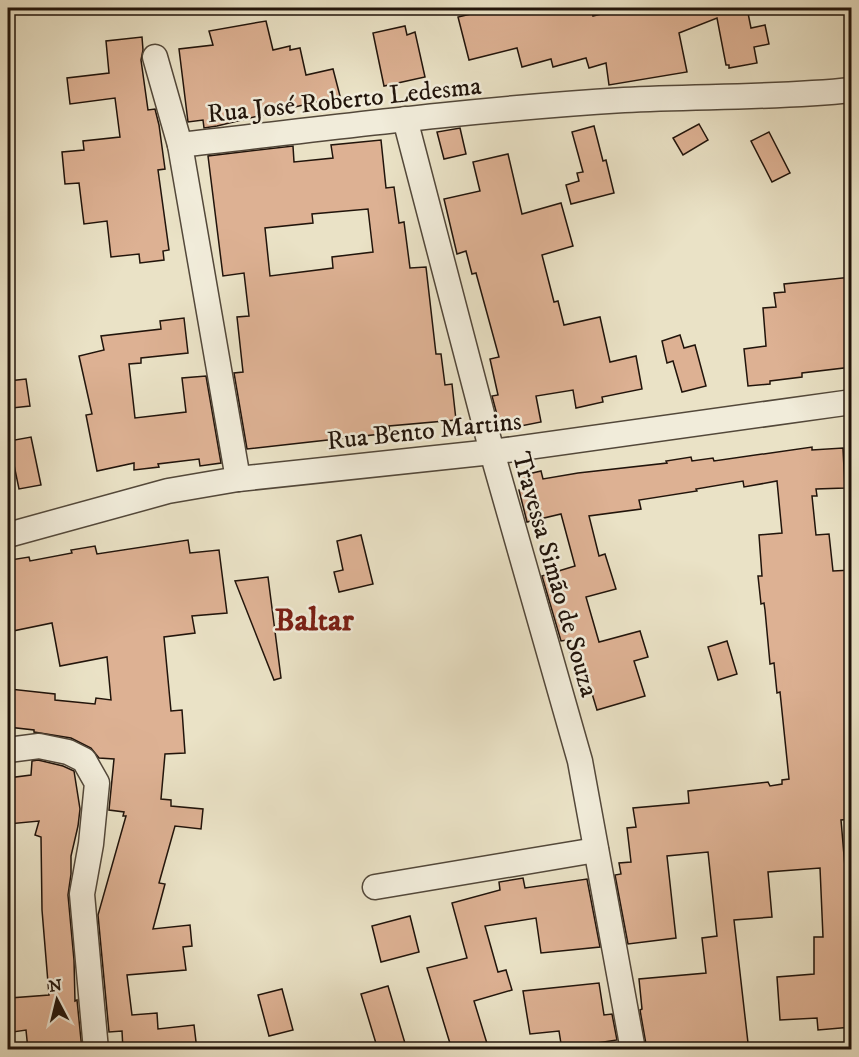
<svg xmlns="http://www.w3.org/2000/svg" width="859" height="1057" viewBox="0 0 859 1057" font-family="'IM FELL DW Pica',serif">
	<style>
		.building { fill: #ddb193; stroke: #21140b; stroke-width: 1.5; fill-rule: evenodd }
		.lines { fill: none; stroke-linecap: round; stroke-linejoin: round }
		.minor-casing { stroke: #53483a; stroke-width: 27 }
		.minor { stroke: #f1ecda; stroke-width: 24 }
		.labels { text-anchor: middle; stroke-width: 5; stroke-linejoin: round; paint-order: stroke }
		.street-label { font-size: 26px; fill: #21140b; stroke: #f1ecda }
		.district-label { font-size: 32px; font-weight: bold; fill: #7a1f14; stroke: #f1ecda }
	</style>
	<rect width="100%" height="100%" fill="#eae2c6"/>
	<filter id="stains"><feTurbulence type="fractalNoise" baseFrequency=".00333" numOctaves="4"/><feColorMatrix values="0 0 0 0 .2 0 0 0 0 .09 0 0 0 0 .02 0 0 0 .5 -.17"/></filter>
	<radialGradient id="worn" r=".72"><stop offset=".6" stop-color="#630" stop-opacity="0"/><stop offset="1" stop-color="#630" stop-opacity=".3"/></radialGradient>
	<g class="building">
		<polygon points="483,8 591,8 593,16 624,8 747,8 751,28 765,25 769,44 754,47 757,63 729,68 729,65 726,65 717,18 679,33 687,72 609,85 606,63 589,68 586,58 553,67 551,59 522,67 517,48 469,60 458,17 484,11"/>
		<polygon points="266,21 273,50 290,46 290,50 300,48 306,75 333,69 340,96 217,126 204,128 203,120 188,122 179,49 213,45 209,31"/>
		<polygon points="405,26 407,35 415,32 425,77 384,86 373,33"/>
		<polygon points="142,37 143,50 141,60 148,110 155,109 159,125 165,169 158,170 169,250 163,251 164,260 140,263 139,254 111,257 107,221 84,224 79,183 65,184 62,152 84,150 83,141 120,137 115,98 70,104 67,78 109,73 106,41"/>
		<polygon points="699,124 708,140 683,155 673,138"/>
		<polygon points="594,126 603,161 606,160 614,193 571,204 566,185 579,181 577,173 583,172 572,132"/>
		<polygon points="460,128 466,154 444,159 437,132"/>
		<polygon points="769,132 790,173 772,182 751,141"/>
		<path d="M 381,140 L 386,188 L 394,187 L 399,223 L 404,222 L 410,268 L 426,267 L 436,354 L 441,354 L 445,385 L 452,384 L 456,420 L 389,426 L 390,433 L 247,449 L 234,373 L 243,372 L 237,317 L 249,316 L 244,273 L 223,276 L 208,156 L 293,146 L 294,162 L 333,158 L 331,145 ZM 368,209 L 373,252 L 332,257 L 333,268 L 270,276 L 265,228 L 313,223 L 312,214 Z"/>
		<polygon points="508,154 522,214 561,203 573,246 542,255 554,302 558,301 564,325 600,317 610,362 636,356 642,389 602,397 603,402 576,408 573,390 536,396 541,422 501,430 492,396 498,395 490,359 499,357 476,273 472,274 466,251 457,254 444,199 480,191 473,162"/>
		<polygon points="852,277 852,367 802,373 802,377 770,381 770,384 748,386 744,349 766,346 763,308 776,307 774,293 785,292 784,284"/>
		<polygon points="184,318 188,353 141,358 141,363 129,364 135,418 186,412 182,378 206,376 221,463 200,466 199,459 158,464 159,467 134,470 134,463 97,471 86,415 92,414 79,356 104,350 101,336 161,329 160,321"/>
		<polygon points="680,335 684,348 695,345 706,386 682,392 673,361 667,363 662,341"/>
		<polygon points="26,379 30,406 12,408 8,381"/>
		<polygon points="31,437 41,485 19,489 9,441"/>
		<polygon points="812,447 812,450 843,448 845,488 816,489 817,496 812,496 816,535 829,534 833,571 852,570 852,819 841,820 845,867 852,867 852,1027 818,1030 817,1018 780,1020 777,977 814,974 814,937 823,937 820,868 768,872 772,917 734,920 748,1043 726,1044 726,1050 647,1050 640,1010 642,1009 639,979 706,973 702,938 717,936 708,852 667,856 676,938 628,944 615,875 621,874 619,863 631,862 627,828 636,827 633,808 689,803 688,791 768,782 770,786 782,784 782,780 789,779 780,692 777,693 774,663 770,664 765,610 764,603 761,604 758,576 762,576 759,535 782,533 777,481 744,487 743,481 696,489 697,491 639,500 641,509 589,516 599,556 605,554 616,589 586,597 599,642 640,631 648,657 634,661 645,696 597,710 587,677 578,680 567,640 561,641 542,576 575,566 561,514 527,522 519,490 523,489 520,476 541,471 543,479 578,473 667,463 666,461 691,457 692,461 713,458 714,461"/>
		<polygon points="361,535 373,584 339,592 334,572 343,570 337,541"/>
		<polygon points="188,540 190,553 219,550 227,613 192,616 195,633 164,637 171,711 182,710 185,753 165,754 161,799 171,800 171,806 203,809 201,829 175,826 159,883 165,884 153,929 190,925 192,946 183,947 186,970 127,975 132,1015 157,1013 158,1029 194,1025 197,1050 123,1050 122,1031 109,1032 98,915 126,816 123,816 124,812 109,810 114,759 99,758 91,748 71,738 34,732 34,730 8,727 10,689 55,694 55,700 95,704 96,698 111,700 107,657 60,666 52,623 8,632 8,583 14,582 10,560 29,557 30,561 72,553 71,550 95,546 97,554"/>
		<polygon points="268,577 281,678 274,680 235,581"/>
		<polygon points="727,641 737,674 718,680 708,647"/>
		<polygon points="38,760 63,766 74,771 80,809 78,826 71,856 71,874 68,895 74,960 75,1001 77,1000 82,1050 28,1050 26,1030 13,1032 10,998 49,995 42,910 41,837 35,835 39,821 8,824 8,778 31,775 32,761"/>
		<polygon points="523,878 525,888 587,879 600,947 541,953 536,918 485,926 498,972 506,970 512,990 474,1001 489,1050 452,1050 427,968 467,958 452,903 500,890 499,882"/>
		<polygon points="410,916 419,952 381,962 372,926"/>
		<polygon points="599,983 604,1015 612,1014 617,1040 591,1044 592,1050 562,1050 559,1031 530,1034 523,991"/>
		<polygon points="388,986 407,1050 378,1050 361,994"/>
		<polygon points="282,989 293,1030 269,1036 258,995"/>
	</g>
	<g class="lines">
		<g class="minor-casing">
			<g id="minor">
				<polyline points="155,57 180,145"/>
				<polyline points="405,119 492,452 580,761 633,1050"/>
				<path d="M 238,479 L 180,145 C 328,128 476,109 624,100 C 700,96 776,98 852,90"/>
				<polyline points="8,535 168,491 238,479 492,452 852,402"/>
				<polyline points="8,750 39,746 68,752 84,760 97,783 91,844 82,894 96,1050"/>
				<polyline points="375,887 596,850"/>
			</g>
		</g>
		<use href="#minor" class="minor"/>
	</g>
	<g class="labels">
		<g class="street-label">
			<text transform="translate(344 99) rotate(-6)" y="9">Rua José Roberto Ledesma</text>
			<text transform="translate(424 430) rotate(-6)" y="9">Rua Bento Martins</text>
			<text transform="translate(556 574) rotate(74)" y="9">Travessa Simão de Souza</text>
		</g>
		<g class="district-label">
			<text x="314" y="630">Baltar</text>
		</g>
	</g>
	<rect width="859" height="1057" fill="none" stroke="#eae2c6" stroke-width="30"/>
	<rect x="9" y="9" width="841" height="1039" fill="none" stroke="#21140b" stroke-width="3"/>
	<rect x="15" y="15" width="829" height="1027" fill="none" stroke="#21140b" stroke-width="1.5"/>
	<g transform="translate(57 1000) rotate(353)" stroke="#f1ecda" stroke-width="4.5" paint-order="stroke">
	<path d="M0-4.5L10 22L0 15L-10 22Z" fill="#21140b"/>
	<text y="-9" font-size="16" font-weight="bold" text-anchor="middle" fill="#21140b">N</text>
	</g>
	<rect width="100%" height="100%" filter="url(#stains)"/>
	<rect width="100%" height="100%" fill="url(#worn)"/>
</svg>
